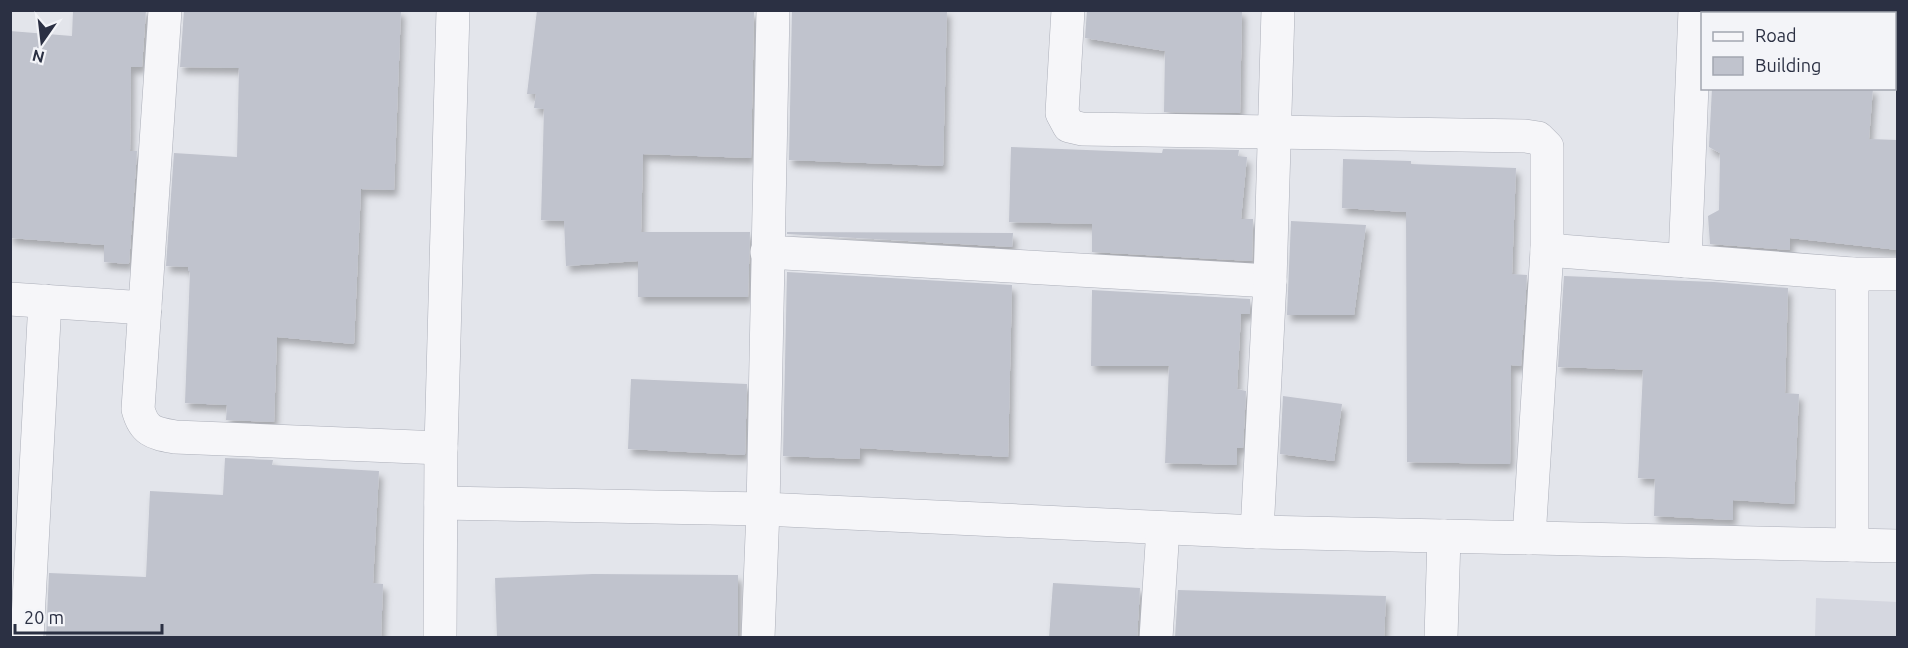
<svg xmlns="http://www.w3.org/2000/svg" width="1908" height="648" viewBox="0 0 1908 648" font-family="Ubuntu,sans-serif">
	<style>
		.built { fill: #d5d7e0 }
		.building { fill: #c0c3cd; filter: url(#shadow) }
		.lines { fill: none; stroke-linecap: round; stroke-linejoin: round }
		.minor-casing { stroke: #acafb9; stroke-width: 34 }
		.minor { stroke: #f6f6f9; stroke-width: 33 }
	</style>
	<defs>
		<filter id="shadow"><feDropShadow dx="3.5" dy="6" stdDeviation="3" flood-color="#0004"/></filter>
	</defs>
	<rect width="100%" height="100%" fill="#e3e5eb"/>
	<polygon class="built" points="1816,598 1897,602 1897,637 1815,637"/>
	<g class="building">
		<polygon points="73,10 146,10 142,67 131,67 130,151 137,151 129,264 104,262 104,245 10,238 10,31 72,36"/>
		<polygon points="184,10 401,10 394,190 361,189 354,344 277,337 274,422 226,420 227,405 185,403 190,271 188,271 188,267 166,266 174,153 237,157 239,68 180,67"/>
		<polygon points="537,10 754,12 751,158 643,154 641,232 750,232 748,297 638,297 638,261 566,266 564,221 541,220 544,109 534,108 536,94 527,94"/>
		<polygon points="792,10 947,10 943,166 789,160"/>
		<polygon points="1087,10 1242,10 1240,113 1164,112 1165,51 1085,38"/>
		<polygon points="1712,88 1873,88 1869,139 1898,140 1898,250 1790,238 1790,250 1710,244 1708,216 1719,210 1720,153 1709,147"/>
		<polygon points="1011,147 1162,153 1163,149 1239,150 1238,156 1247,157 1241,219 1253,219 1252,261 1092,252 1092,224 1009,222"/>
		<polygon points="1343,159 1411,161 1411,164 1516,168 1512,274 1527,275 1521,366 1511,365 1510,464 1407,462 1406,212 1342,208"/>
		<polygon points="1291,221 1366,225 1354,315 1287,315"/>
		<polygon points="787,232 1013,233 1012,247 787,234"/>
		<polygon points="787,272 1012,285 1008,457 860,448 860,459 783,456"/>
		<polygon points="1564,276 1714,282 1788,288 1785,393 1799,394 1794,504 1733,500 1733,520 1654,516 1655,479 1638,478 1643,370 1558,367"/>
		<polygon points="1092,290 1250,299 1250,314 1241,314 1237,389 1246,391 1243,448 1237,448 1237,465 1165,463 1169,366 1091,366"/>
		<polygon points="631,379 747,384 745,455 628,449"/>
		<polygon points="1283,396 1342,404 1334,461 1280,454"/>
		<polygon points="225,458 273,460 272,465 379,471 373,583 383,584 381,638 46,638 49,573 146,577 150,491 223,495"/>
		<polygon points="593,574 738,575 738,638 497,638 495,578"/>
		<polygon points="1053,583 1140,588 1137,638 1049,638"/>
		<polygon points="1178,590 1386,596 1384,638 1175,638"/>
	</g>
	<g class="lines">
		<g class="minor-casing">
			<g id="minor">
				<path d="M 165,10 L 138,409 C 144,432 154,433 175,437 L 441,448"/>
				<polyline points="1068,10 1062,113 1069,126 1082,129 1525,136 1538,138 1547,147 1547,250 1529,538"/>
				<polyline points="1547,250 1852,274 1898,274"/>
				<polyline points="767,252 1270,281"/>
				<polyline points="1685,261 1695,10"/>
				<polyline points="10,299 145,308"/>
				<polyline points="441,503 763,509 1257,532 1898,546"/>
				<polyline points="1257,532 1270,281 1278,10"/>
				<polyline points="1852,545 1852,274"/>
				<polyline points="27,638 45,301"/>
				<polyline points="440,638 441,448 453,10"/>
				<polyline points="758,638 763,509 773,10"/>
				<polyline points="1156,638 1163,528"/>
				<polyline points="1441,638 1444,536"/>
			</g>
		</g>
		<use href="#minor" class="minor"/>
	</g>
	<rect width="1908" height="648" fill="none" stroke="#2b3043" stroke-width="24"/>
	<rect x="1701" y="12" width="195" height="78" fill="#f3f4f8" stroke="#a3a6b0" stroke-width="1.5"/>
	<rect x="1713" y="32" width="30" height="9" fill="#f6f6f9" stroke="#a3a6b0" stroke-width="1.5"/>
	<text x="1755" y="42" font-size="18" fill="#2b3043">Road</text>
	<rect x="1713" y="57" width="30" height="18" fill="#c0c3cd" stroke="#a3a6b0" stroke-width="1.5"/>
	<text x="1755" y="72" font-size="18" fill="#2b3043">Building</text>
	<g transform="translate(42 42) rotate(194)" stroke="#f3f4f8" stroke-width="4.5" paint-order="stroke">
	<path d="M0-4.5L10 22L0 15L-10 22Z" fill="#2b3043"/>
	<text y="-9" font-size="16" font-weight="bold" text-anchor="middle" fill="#2b3043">N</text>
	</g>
	<path d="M15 624v9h147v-9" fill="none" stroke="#2b3043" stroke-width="3"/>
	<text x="24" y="624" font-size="18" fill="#2b3043" stroke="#f3f4f8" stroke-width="4.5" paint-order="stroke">20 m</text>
</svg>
